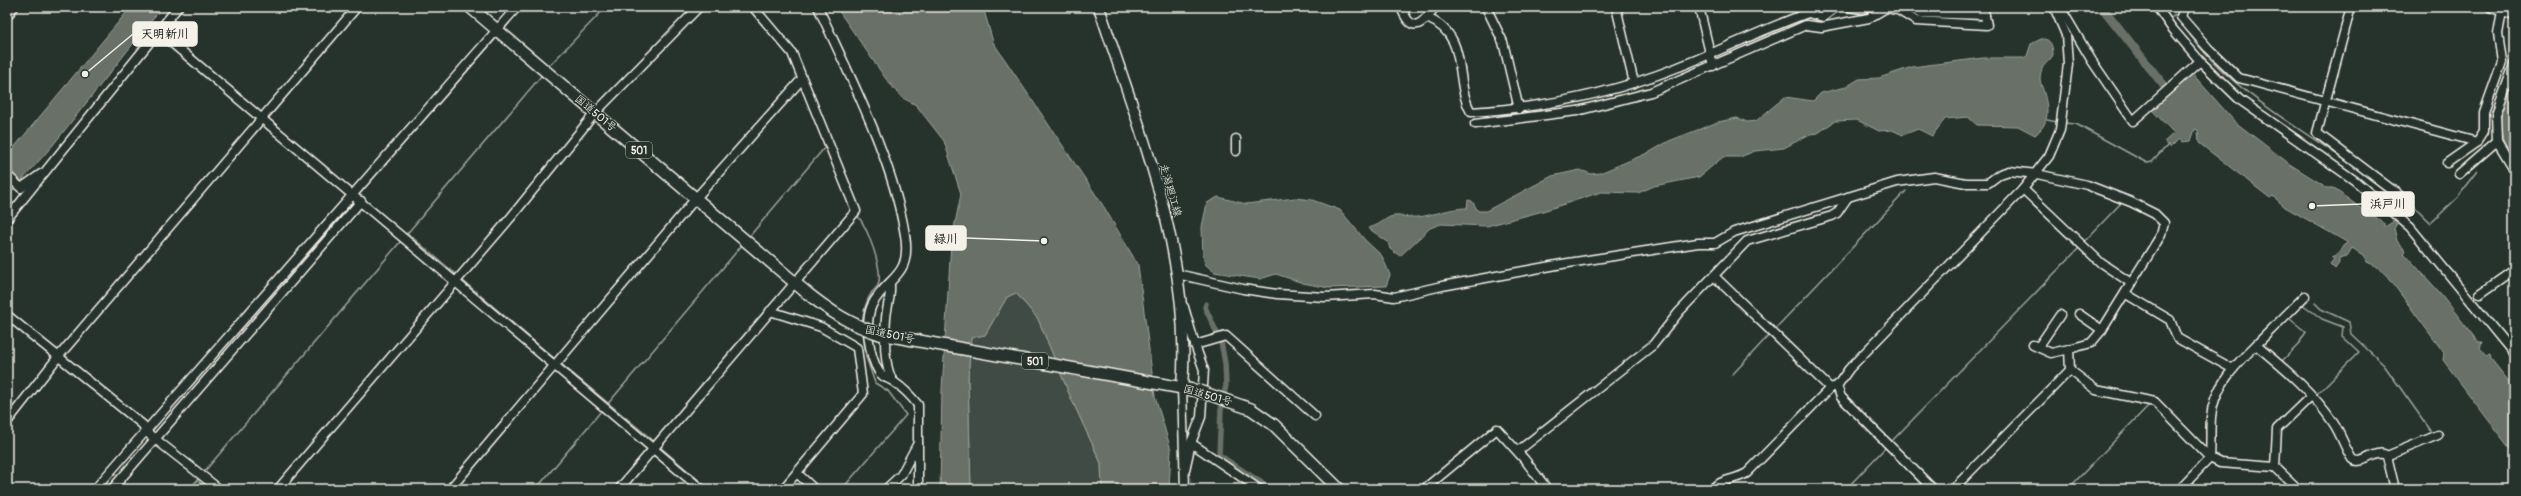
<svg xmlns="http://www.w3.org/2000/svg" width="2521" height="496" viewBox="0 0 2521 496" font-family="Pangolin,'Klee One',sans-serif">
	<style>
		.green { fill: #414b45; stroke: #9a9e96 }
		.water { fill: #676f68; stroke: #9fa39b }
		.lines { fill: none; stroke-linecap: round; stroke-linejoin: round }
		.stream { stroke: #9fa39b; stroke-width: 1.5 }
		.canal { stroke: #676f68; stroke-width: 5.5 }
		.river { stroke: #676f68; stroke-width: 9 }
		.minor-casing { stroke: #f4f1e8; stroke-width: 11 }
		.major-casing { stroke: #f4f1e8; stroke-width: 13 }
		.highway-casing { stroke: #f4f1e8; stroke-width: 14 }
		.minor { stroke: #26332d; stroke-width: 8 }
		.major { stroke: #26332d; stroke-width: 10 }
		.highway { stroke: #26332d; stroke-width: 11 }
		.highway-bridge-casing { stroke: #f4f1e8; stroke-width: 14; stroke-linecap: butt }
		.highway-bridge { stroke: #26332d; stroke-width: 11 }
		.labels { text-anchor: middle; stroke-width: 3; stroke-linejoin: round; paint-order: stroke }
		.shield { fill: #26332d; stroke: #b6b8b0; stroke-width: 1 }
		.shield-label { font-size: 10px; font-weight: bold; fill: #f4f1e8 }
		.street-label { font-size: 11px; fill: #f4f1e8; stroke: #26332d }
		.leader { fill: none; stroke: #f4f1e8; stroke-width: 1.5 }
		.callout-dot { fill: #f4f1e8; stroke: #26332d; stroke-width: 1.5 }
		.callout { fill: #f4f1e8; stroke: #f4f1e8; stroke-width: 1.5 }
		.callout-label { font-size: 12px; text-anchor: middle; font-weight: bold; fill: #111 }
	</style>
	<rect width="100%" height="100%" fill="#26332d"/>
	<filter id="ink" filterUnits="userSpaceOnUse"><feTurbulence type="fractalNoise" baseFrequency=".025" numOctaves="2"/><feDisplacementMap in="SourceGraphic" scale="8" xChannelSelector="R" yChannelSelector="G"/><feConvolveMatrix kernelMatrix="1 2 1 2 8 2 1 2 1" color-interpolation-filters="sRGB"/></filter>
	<g filter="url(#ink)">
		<polygon class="green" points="1016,293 1038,319 1071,398 1101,463 1102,489 971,489 968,379 971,337 985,335 1007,297"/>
		<g class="water">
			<polygon points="131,7 162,7 53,145 7,197 7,156"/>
			<polygon points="836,7 983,7 993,42 1104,207 1138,265 1155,396 1171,450 1169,489 1102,489 1101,463 1071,398 1038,319 1016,293 1007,297 985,335 971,338 968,379 971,489 940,489 942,390 951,243 961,194 944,141 916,105 901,97 886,79"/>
			<path d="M 2041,39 C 2051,38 2053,47 2053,55 C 2049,63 2041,63 2040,78 C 2040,83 2043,89 2044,93 C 2049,111 2049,124 2035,135 L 2018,126 L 1977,125 L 1968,117 L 1945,119 L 1932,136 L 1918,129 L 1903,135 L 1892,130 L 1879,131 L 1857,120 L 1835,121 L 1818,133 L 1810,134 L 1784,148 L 1755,151 L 1740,157 L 1723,157 L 1699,177 L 1654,186 L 1638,193 L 1601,192 L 1543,211 L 1487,226 L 1441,224 L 1430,228 L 1400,256 L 1390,249 L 1388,242 L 1368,228 C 1378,226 1382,221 1390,217 C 1398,214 1410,218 1418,217 C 1435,215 1450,208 1467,208 L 1468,200 L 1472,201 L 1478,211 L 1486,211 L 1552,176 L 1580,170 L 1591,174 L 1600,173 L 1650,152 L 1669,141 L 1718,122 L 1737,118 L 1747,122 L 1756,121 L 1785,97 L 1813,101 L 1821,93 L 1846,87 L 1859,79 L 1879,78 L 1912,67 L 1983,58 L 2024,58 L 2027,56 L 2031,44 Z"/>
			<path d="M 2190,71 L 2235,122 L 2291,165 L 2328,188 L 2333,188 L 2362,209 L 2363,213 L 2368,212 L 2384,223 L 2385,227 L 2394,221 L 2397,225 L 2394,228 L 2397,241 L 2406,251 L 2404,253 L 2441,294 L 2478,342 L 2482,342 L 2480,348 L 2487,356 L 2490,355 L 2491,359 L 2514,388 L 2514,454 L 2443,360 L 2444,353 L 2388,277 L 2376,266 L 2367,262 L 2363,255 L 2352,248 L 2347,256 L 2339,258 L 2339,263 L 2335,269 L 2330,264 L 2334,259 L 2331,257 C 2340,256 2341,248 2347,243 L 2345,241 L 2285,207 L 2273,196 L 2270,198 L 2199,143 L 2198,130 L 2195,129 L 2191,141 L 2182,142 L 2179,139 L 2170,148 L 2164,142 L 2174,133 L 2150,108 Z"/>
			<path d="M 2514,75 L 2514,161 C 2492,128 2500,109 2514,75 Z"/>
			<polygon points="1218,197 1246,204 1295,198 1312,200 1340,210 1365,240 1382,256 1390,275 1386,286 1329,288 1303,283 1276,274 1260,279 1214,272 1205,264 1203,256 1202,227 1207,203"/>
		</g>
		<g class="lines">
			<g class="stream">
				<polyline points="2172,17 2176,15 2178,18"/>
				<path d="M 2185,28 C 2226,87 2293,124 2351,164"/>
				<polyline points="551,64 606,7"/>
				<polyline points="2047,120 2057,122"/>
				<polyline points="2063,123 2076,124 2147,163 2152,162 2168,145"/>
				<polyline points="2364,173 2395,199 2408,200 2431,223 2457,198 2478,171"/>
				<path d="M 857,215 C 867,226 884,271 878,285 C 877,288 874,290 872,292 C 866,301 863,312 862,324"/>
				<polyline points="407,233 458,276"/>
				<polyline points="405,236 542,75"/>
				<polyline points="748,238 826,146 826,148"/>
				<polyline points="2083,243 2121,203"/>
				<polyline points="462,280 555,359"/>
				<polyline points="2315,303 2321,309 2349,322 2351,334 2384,365 2433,434"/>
				<polyline points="2302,304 2322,319 2343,327 2342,336 2359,352 2315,396"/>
				<polyline points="1774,330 1906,191"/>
				<polyline points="2281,362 2298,345 2306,332 2290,319"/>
				<polyline points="560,363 655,442"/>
				<polyline points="1732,375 1770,334"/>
				<polyline points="606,406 743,244"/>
				<polyline points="1890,443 2079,248"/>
				<polyline points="659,446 709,489"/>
				<polyline points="204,472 401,241"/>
				<polyline points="197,480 207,489"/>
				<polyline points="2296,481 2303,489"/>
				<polyline points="190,489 198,479"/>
				<polyline points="536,489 602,410"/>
				<polyline points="842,489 906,415 888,391 875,383 866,357 863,333"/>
				<polyline points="1846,489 1886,447"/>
				<polyline points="2068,489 2150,404"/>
			</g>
			<polyline class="canal" points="1206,304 1205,307 1221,342 1225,363 1226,385 1221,410 1219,455 1271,489"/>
			<polyline class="river" points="2102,7 2173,97"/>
			<g class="minor-casing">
				<g id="minor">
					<path d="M 818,7 C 850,77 893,159 905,235 C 912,278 887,276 872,305 C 864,323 869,356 879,372 C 883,378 889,378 894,382 C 903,388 911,396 918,405 L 918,489"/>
					<path d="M 1401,7 C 1412,36 1422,24 1435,7"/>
					<polyline points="1486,7 1503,42 1519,109"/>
					<polyline points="1616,7 1634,83"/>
					<polyline points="1699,7 1713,66"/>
					<polyline points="1848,7 1862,9 1868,7"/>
					<polyline points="1909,7 1920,13 1985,15"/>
					<polyline points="2060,7 2092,61 2133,121 2200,61"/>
					<polyline points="2157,7 2171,27 2200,61 2240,100 2354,180 2410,227 2514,354"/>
					<polyline points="2184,7 2181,17 2208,48 2239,78 2477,142 2484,131 2484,112 2502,62 2498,34 2502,11"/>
					<polyline points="2351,7 2317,133 2399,195"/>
					<polyline points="2490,7 2514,16"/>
					<polyline points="7,16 14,7"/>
					<path d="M 1427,18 C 1471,36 1453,81 1471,112 C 1542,108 1610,94 1676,68 C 1720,51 1763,29 1808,13 L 1823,17 L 1836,7"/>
					<polyline points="159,32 701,489"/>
					<polyline points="2514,65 2496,114 2497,141 2514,169"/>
					<polyline points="1475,124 1577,111 1651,92 1806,25 1821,27 1869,18 1886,8 1898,10 1916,21 1987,25 1983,7"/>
					<polyline points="1236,151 1236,139"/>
					<polyline points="2447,163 2477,142"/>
					<polyline points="2459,174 2497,141"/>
					<polyline points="7,175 21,188 41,174"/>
					<polyline points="2023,189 2101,263 2131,283"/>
					<polyline points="7,219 178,7"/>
					<polyline points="1177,274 1243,289 1277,294 1325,297 1375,294 1394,297 1442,286 1562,264 1698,243 1715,243 1734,232 1897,182 1934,177 1966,183 1988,183 2000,174 2009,171 2037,174 2087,185 2131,202 2155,214 2164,223 2161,235 2102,330 2091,343 2069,349 2070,370 2096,390 2155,402 2210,458 2220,463 2275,467 2298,489"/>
					<polyline points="1714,276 1830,388"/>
					<path d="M 890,285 C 891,297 887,306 886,318 C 884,337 884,364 892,380"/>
					<polyline points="2126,294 2170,320 2177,338 2233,369"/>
					<polyline points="2480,294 2514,270"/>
					<polyline points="1184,307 1195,345"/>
					<polyline points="770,311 821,327 854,346 857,348 863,394 783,489"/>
					<polyline points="2079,314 2102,330"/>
					<polyline points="7,315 143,425 145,431 219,489"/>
					<polyline points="2033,345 2051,353 2069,349"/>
					<polyline points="2256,345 2305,296"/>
					<polyline points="2039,346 2060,315"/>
					<polyline points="1182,387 1185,489"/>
					<polyline points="7,422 58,357 357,7"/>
					<polyline points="1191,443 1259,489"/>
					<polyline points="1518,451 1653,345 1679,312 1747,241 1832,216 1837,213 1848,197"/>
					<polyline points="2387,456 2438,435"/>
					<polyline points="2275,467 2277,429 2311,396"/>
					<polyline points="1185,470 1191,443 1201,417 1204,370 1195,345 1226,336 1315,416"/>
					<polyline points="797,473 814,489"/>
					<polyline points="95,489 517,7"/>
					<polyline points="112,489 361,201"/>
					<polyline points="278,489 512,216 595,113 699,7"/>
					<polyline points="450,489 696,198 802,79"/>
					<polyline points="619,489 856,211 792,53 753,7"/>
					<polyline points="886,489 901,475 918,443"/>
					<polyline points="1424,489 1497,429 1525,460 1547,489"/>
					<path d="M 1712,489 C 1721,479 1736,480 1747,473 L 1830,388 L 1837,386"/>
					<polyline points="1933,489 1841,397 1837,386 1849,369 2023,189 2049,156 2060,130 2068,64 2066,35 2054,7"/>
					<polyline points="1953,489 2070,370"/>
					<path d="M 2180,489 L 2210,458 C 2211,444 2210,431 2211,417 C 2213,388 2236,364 2256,345 C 2284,368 2314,393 2334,424 C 2341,435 2345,448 2352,459 C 2363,467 2376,447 2387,456 L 2395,489"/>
				</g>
			</g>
			<g class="major-casing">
				<path id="major" d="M 1099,7 C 1139,129 1193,256 1182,387"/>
			</g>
			<g class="highway-casing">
				<g id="highway">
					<polyline points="470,7 807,293"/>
					<polyline points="880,334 1199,391"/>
					<polyline points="1274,425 1339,489"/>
				</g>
			</g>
			<use href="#minor" class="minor"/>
			<use href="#major" class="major"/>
			<use href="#highway" class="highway"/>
			<g class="highway-bridge-casing">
				<g id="highway-bridge">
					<path d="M 807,293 C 831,312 851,325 880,334"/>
					<polyline points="1199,391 1251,409 1274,425"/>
				</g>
			</g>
			<use href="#highway-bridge" class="highway-bridge"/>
		</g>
	</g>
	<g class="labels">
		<g class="shield">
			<rect x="626" y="142" width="26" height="16" rx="3"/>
			<rect x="1022" y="353" width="26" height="16" rx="3"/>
		</g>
		<g class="shield-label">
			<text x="639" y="154">501</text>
			<text x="1035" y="365">501</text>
		</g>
		<g class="street-label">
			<text transform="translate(596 113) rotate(40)" y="4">国道501号</text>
			<text transform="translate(1171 190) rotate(74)" y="4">走潟廻江線</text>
			<text transform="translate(890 334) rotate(12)" y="4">国道501号</text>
			<text transform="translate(1208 395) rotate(16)" y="4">国道501号</text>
		</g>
	</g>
	<path class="leader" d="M85 74L133 34M2312 206L2362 204M1044 241L966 238"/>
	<g class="callout-dot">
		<circle cx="85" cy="74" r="4"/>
		<circle cx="2312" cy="206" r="4"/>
		<circle cx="1044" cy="241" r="4"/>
	</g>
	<g class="callout">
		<rect x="133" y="22" width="64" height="24" rx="4"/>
		<rect x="2362" y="192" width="52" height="24" rx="4"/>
		<rect x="926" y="226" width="40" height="24" rx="4"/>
	</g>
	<g class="callout-label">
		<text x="165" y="38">天明新川</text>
		<text x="2388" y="208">浜戸川</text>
		<text x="946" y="243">緑川</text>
	</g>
	<rect width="2521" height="496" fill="none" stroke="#26332d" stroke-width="24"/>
	<rect x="12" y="12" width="2497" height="472" fill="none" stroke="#f4f1e8" stroke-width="1.5" filter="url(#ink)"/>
</svg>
